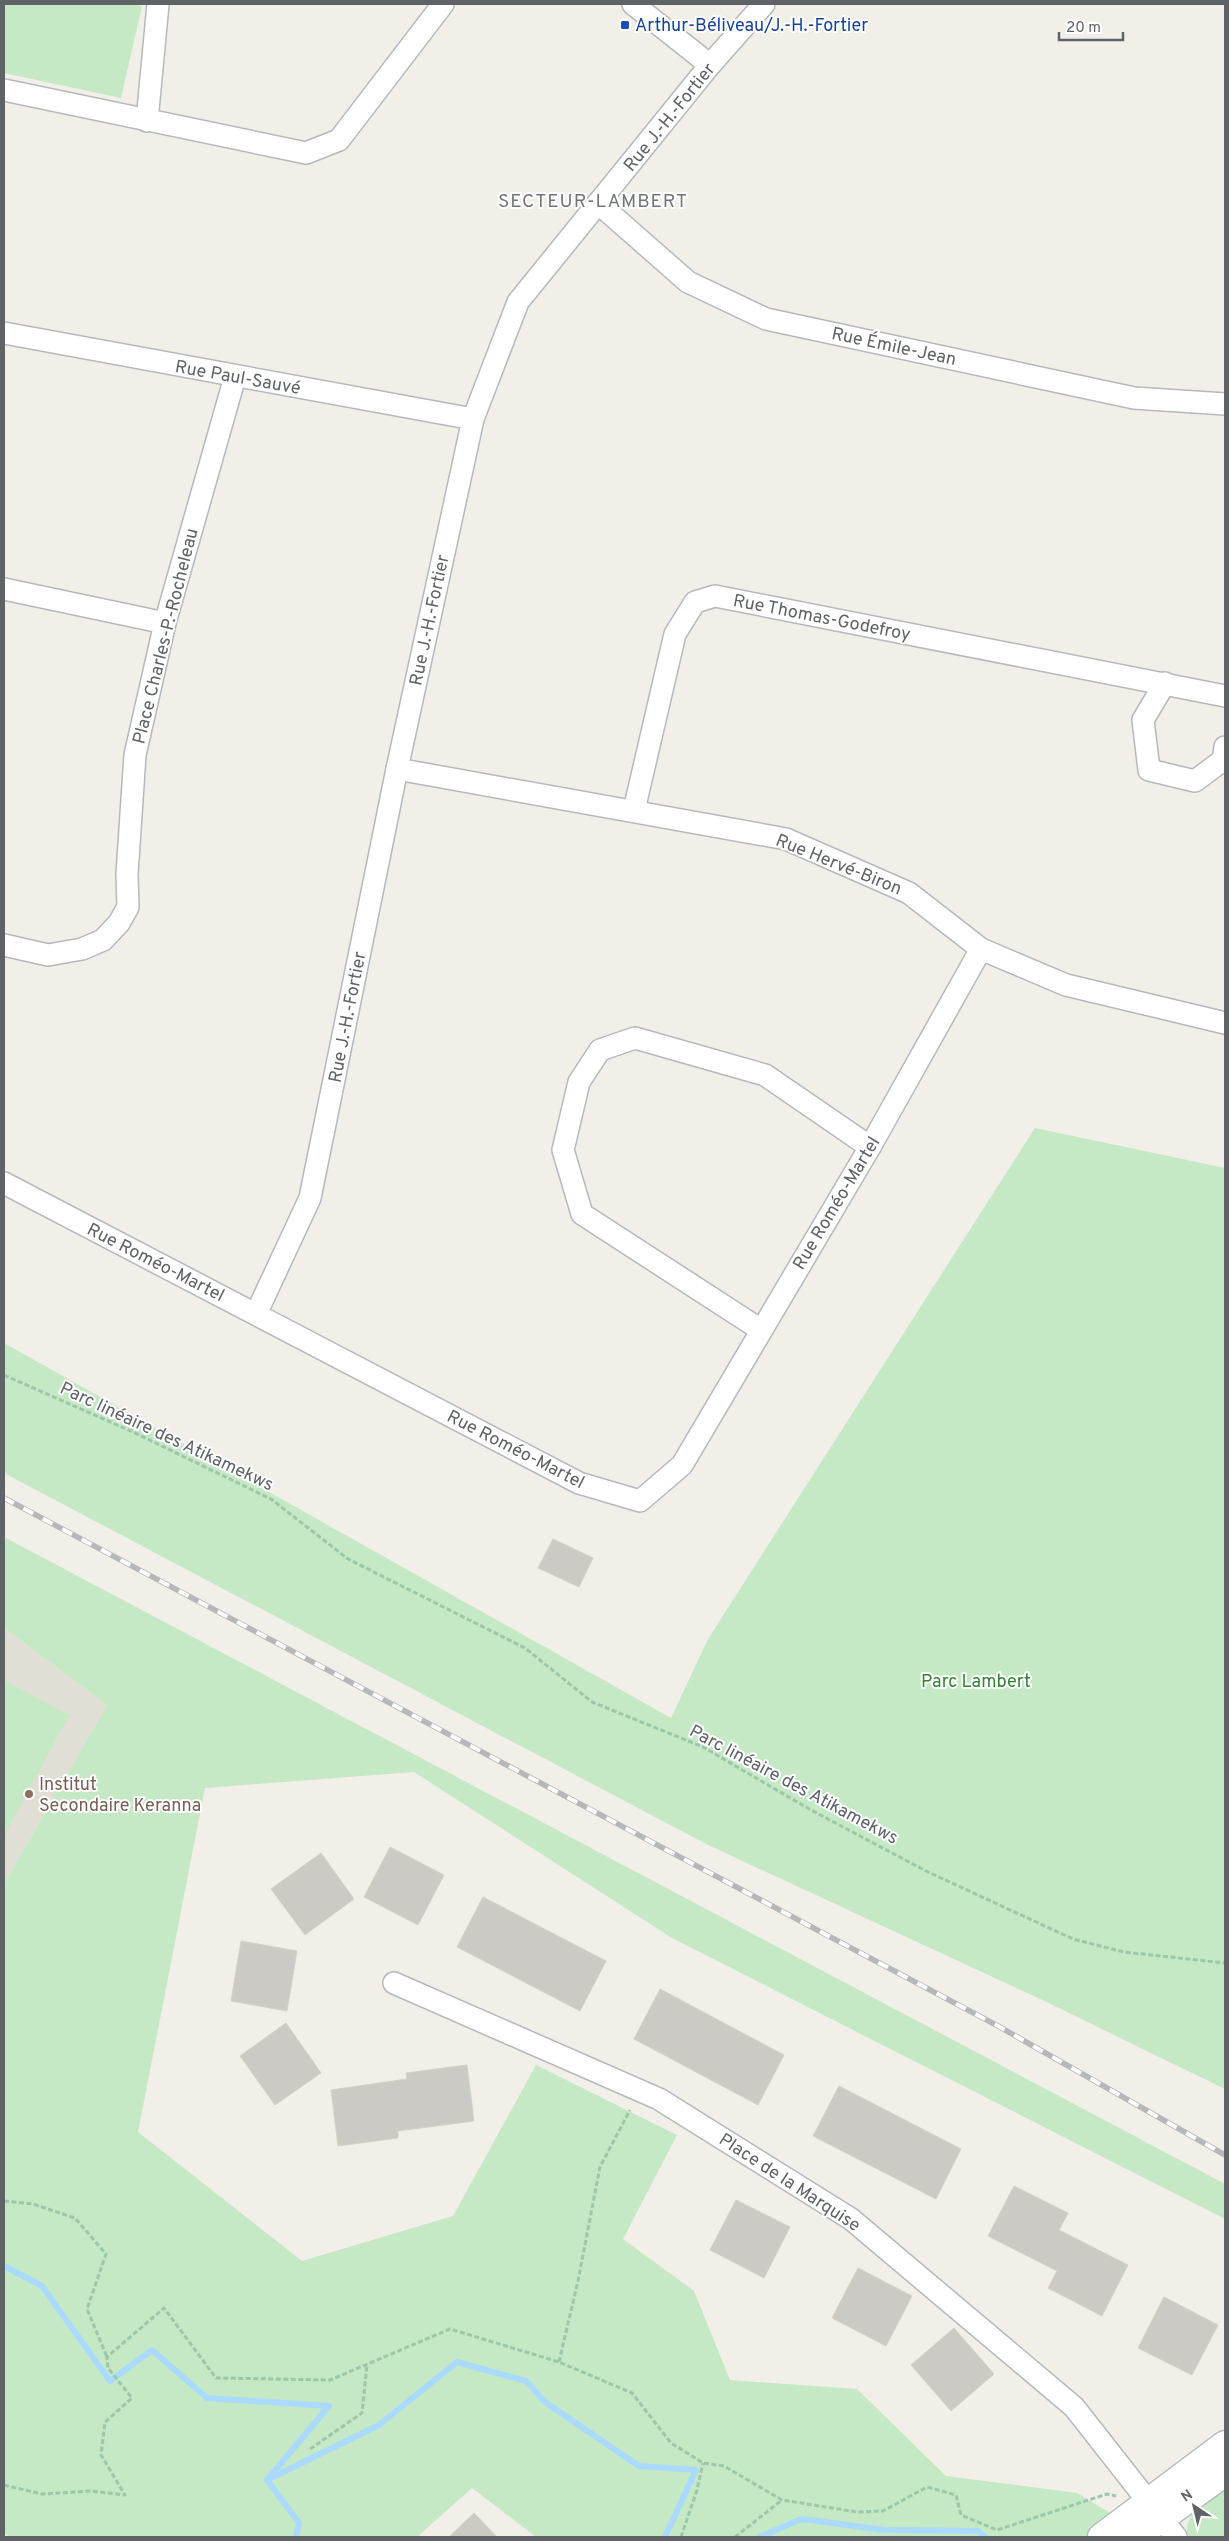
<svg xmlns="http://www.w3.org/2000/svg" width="1229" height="2541" viewBox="0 0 1229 2541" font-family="Overpass,sans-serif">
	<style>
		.education { fill: #e1ded6 }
		.green { fill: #c5e8c5 }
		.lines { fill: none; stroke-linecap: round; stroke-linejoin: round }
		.stream { stroke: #aadaff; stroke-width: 6 }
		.building { fill: #cccac5; stroke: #d6d1c6 }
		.minor-casing { stroke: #b5b8bc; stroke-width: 24 }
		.tertiary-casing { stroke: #b5b8bc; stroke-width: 29 }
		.path { stroke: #9cc7a9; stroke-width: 3; stroke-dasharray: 5 2.5; stroke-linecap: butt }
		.minor { stroke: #fff; stroke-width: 21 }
		.tertiary { stroke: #fff; stroke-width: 26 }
		.rail-casing { stroke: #b6b7b8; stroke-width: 5.5 }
		.rail { stroke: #fff; stroke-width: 4; stroke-dasharray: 11; stroke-linecap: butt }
		.transit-dot { fill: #1a4fb4; stroke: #fff; stroke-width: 2 }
		.education-dot { fill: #8d6e63; stroke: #fff; stroke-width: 2 }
		.labels { text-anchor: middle; stroke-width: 4; stroke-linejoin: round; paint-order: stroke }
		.transit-label { font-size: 18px; fill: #164399; stroke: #fff; text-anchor: start }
		.street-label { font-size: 18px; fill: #5f6368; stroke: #fff }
		.park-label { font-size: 18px; fill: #348238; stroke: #fff }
		.education-label { font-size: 18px; fill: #785e54; stroke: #fff; text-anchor: start }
		.neighbourhood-label { font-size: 19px; letter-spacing: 1px; fill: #70757a; stroke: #fff }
	</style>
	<rect width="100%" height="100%" fill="#f1efe8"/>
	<polygon class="education" points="4,1628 107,1705 4,1884"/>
	<g class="green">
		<polygon points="4,4 130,4 142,6 121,98 4,73"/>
		<polygon points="1035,1128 1225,1168 1225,2089 1036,1997 708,1845 4,1473 4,1343 671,1718 708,1639"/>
		<polygon points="4,1537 1225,2184 1225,2219 672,1938 414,1772 205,1788 138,2132 302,2261 453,2216 536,2065 677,2135 623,2239 694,2291 730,2380 857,2389 946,2476 1077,2493 1150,2537 536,2537 472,2488 417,2537 10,2537 4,2533 4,1884 107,1705 4,1628"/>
		<polygon points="4,1680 69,1715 4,1836"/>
		<path d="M 1225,2488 L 1225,2537 L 1189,2537 C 1179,2516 1211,2498 1225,2488 Z"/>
	</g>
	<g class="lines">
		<g class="stream">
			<polyline points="4,2266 42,2286 110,2381 152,2350 207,2398 329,2406 267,2480 379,2425 457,2362 526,2381 545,2402 639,2466 696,2470 665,2537"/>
			<polyline points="267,2480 299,2523 296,2537"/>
			<polyline points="759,2537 802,2519 885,2530 978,2531 985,2537"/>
		</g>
	</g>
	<g class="building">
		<polygon points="553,1539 593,1558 579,1587 538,1568"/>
		<polygon points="390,1847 444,1875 418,1925 364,1897"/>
		<polygon points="321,1853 354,1899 305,1935 271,1889"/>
		<polygon points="483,1897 606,1961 580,2011 457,1947"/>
		<polygon points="241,1941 297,1951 287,2011 231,2001"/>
		<polygon points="660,1989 784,2055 758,2105 634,2039"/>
		<polygon points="286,2023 321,2073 275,2105 240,2056"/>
		<polygon points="467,2065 474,2121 398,2131 398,2138 338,2146 331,2090 407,2079 406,2073"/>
		<polygon points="839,2086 961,2149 936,2199 813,2136"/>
		<polygon points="1014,2186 1068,2213 1059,2230 1128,2265 1102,2316 1048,2288 1057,2271 988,2236"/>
		<polygon points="736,2200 790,2227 764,2278 710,2250"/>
		<polygon points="858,2268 912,2296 886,2346 832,2318"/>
		<polygon points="1164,2297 1218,2325 1192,2375 1138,2348"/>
		<polygon points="954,2328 994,2374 951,2411 911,2365"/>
		<polygon points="474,2513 497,2537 449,2537"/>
	</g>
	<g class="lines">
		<g class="minor-casing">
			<g id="minor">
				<polyline points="633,4 710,65"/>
				<polyline points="4,90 306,153 339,140 443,4"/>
				<polyline points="147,121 158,4"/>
				<polyline points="598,203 688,282 766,319 1134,398 1225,404"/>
				<polyline points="4,333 473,419"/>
				<polyline points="4,589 165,623"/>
				<polyline points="1165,683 1143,720 1149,770 1195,781 1223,760 1225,747"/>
				<polyline points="397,769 786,839 909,893 981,949 1066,985 1225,1023"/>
				<polyline points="634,810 675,634 695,602 715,596 1225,696"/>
				<polyline points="4,945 48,955 82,949 103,940 119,923 128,907 127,874 135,755 165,623 235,377"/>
				<polyline points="4,1183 579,1483 640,1501 682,1465 870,1147 981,949"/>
				<polyline points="256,1314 310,1198 397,769 473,419 518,302 710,65 764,4"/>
				<polyline points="761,1330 582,1214 563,1150 579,1082 600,1050 635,1038 765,1075 870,1147"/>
				<polyline points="394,1983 659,2099 851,2219 1074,2407 1176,2537"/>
			</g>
		</g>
		<g class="tertiary-casing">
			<g id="tertiary">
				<polyline points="1101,2537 1225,2444"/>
				<polyline points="1136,2537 1225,2473"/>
			</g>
		</g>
		<g class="path">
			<polyline points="4,1375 133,1432 271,1499 348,1559 525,1648 592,1702 703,1747 811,1810 926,1871 1073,1939 1124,1952 1225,1963"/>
			<polyline points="4,2201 33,2204 75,2218 106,2254 87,2309 107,2357"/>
			<polyline points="559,2362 578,2281 600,2167 630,2110"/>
			<polyline points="310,2449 362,2413 367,2365"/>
			<polyline points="4,2485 42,2494 91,2491 125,2495 101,2455 105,2422 132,2398 108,2368 107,2357 164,2308 216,2378 330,2380 450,2329 559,2362 632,2393 671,2443 703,2463 724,2466 782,2500 857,2512 883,2511 927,2487 956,2495 961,2515 997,2530 1107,2494 1116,2496"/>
			<polyline points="681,2537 697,2490 703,2463"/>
			<polyline points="735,2537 782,2500"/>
		</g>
		<use href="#minor" class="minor"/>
		<use href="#tertiary" class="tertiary"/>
		<g class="rail-casing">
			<polyline id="rail" points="4,1498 998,2026 1225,2155"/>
		</g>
		<use href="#rail" class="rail"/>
	</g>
	<rect class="transit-dot" x="620" y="20" width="10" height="10" rx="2.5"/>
	<circle class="education-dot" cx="29" cy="1794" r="5"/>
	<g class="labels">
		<g class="transit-label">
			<text x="635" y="31">Arthur-Béliveau/J.-H.-Fortier</text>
		</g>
		<g class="street-label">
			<text transform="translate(669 117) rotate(-51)" y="6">Rue J.-H.-Fortier</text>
			<text transform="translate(894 346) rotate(12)" y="6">Rue Émile-Jean</text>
			<text transform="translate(238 377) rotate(10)" y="6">Rue Paul-Sauvé</text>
			<text transform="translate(822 617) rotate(11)" y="6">Rue Thomas-Godefroy</text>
			<text transform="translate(429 620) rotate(-78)" y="6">Rue J.-H.-Fortier</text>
			<text transform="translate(165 636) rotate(-76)" y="6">Place Charles-P.-Rocheleau</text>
			<text transform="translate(839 864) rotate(22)" y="6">Rue Hervé-Biron</text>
			<text transform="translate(347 1017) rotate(-79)" y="6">Rue J.-H.-Fortier</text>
			<text transform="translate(836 1203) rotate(-59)" y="6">Rue Roméo-Martel</text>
			<text transform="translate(156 1262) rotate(27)" y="6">Rue Roméo-Martel</text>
			<text transform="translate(167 1436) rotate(25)" y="6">Parc linéaire des Atikamekws</text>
			<text transform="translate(516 1449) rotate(27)" y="6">Rue Roméo-Martel</text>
			<text transform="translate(794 1784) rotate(28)" y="6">Parc linéaire des Atikamekws</text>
			<text transform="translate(790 2182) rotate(33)" y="6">Place de la Marquise</text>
		</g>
		<g class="park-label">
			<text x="976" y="1687">Parc Lambert</text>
		</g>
		<g class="education-label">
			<text x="39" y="1790">Institut<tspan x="39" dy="21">Secondaire Keranna</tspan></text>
		</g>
		<g class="neighbourhood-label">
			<text x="593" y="207">SECTEUR-LAMBERT</text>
		</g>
	</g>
	<rect width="1229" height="2541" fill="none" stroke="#5f6368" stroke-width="10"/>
	<g transform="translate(1194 2506) rotate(325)" stroke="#ffffff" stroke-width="4" paint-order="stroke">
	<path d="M0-4L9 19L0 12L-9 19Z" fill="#5f6368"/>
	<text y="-8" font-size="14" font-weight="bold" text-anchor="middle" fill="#5f6368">N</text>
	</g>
	<path d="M1059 32v8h64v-8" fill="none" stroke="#5f6368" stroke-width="2.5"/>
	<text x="1066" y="32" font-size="15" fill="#5f6368" stroke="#ffffff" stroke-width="4" paint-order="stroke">20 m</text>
</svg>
